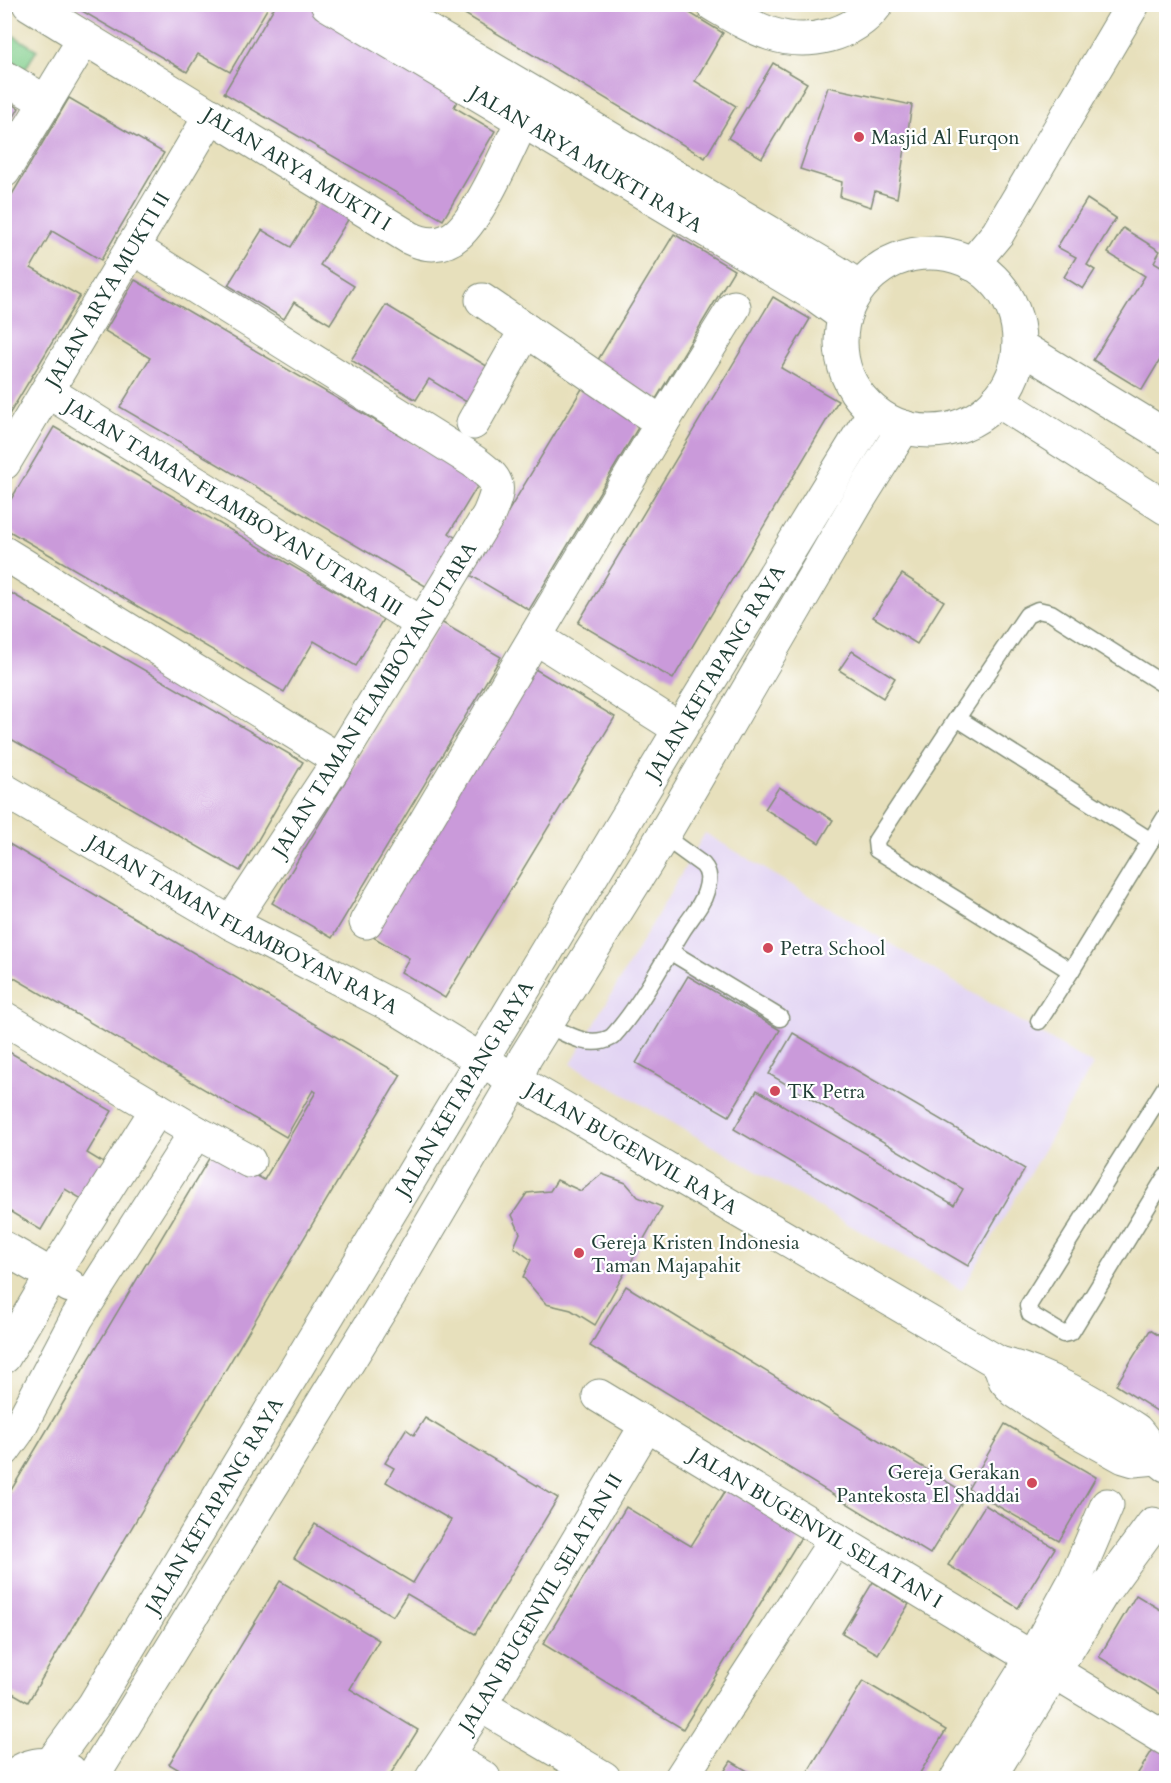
<svg xmlns="http://www.w3.org/2000/svg" width="1171" height="1783" viewBox="0 0 1171 1783" font-family="Cardo,serif">
	<style>
		.built { fill: #e2d4f3 }
		.pitch { fill: #83cf8d; stroke: #518660; stroke-width: 1.5 }
		.building { fill: #ca9ada }
		.lines { fill: none; stroke-linecap: round; stroke-linejoin: round }
		.lane-casing { stroke: #838e78; stroke-width: 19 }
		.street-casing { stroke: #838e78; stroke-width: 35 }
		.lane { stroke: #fff; stroke-width: 16 }
		.street { stroke: #fff; stroke-width: 33 }
		.poi-dot { fill: #d1495b; stroke: #fff; stroke-width: 2 }
		.labels { text-anchor: middle; stroke-width: 4.5; stroke-linejoin: round; paint-order: stroke }
		.poi-label { font-size: 20px; fill: #1f3d34; stroke: #fff; text-anchor: start }
		.street-label { font-size: 20px; fill: #1f3d34; stroke: #fff }
	</style>
	<rect width="100%" height="100%" fill="#fff"/>
	<filter id="ink" filterUnits="userSpaceOnUse"><feTurbulence type="fractalNoise" baseFrequency=".0167" numOctaves="2"/><feDisplacementMap in="SourceGraphic" scale="12" xChannelSelector="R" yChannelSelector="G"/><feConvolveMatrix kernelMatrix="1 2 1 2 8 2 1 2 1" color-interpolation-filters="sRGB"/></filter>
	<filter id="wash" filterUnits="userSpaceOnUse"><feTurbulence type="fractalNoise" baseFrequency=".008" numOctaves="4" result="noise"/><feDisplacementMap in="SourceGraphic" scale="24" xChannelSelector="R" yChannelSelector="G"/><feGaussianBlur stdDeviation="1.35" result="paint"/><feColorMatrix in="noise" values="0 0 0 0 0 0 0 0 0 0 0 0 0 0 0 0 0 1.4 0 .05"/><feComposite in="paint" operator="in"/></filter>
	<g filter="url(#wash)">
		<rect width="100%" height="100%" fill="#e7e0bc"/>
		<polygon class="built" points="705,833 1093,1065 962,1290 571,1064"/>
		<polygon class="pitch" points="4,30 37,50 20,77 5,67"/>
		<g id="blocks">
			<g class="building">
				<polygon points="70,4 270,4 230,72 198,54 187,72"/>
				<polygon points="276,4 306,4 319,12 461,94 454,107 495,131 443,220 224,93"/>
				<polygon points="448,4 675,4 723,33 695,81 736,106 705,158"/>
				<polygon points="773,63 807,83 762,158 728,138"/>
				<polygon points="828,87 912,105 897,198 875,191 871,207 840,197 842,182 800,169"/>
				<polygon points="69,98 164,153 101,260 52,231 31,268 80,296 4,423 4,208"/>
				<polygon points="4,99 19,108 4,134"/>
				<polygon points="322,197 351,215 320,265 354,286 330,324 294,302 284,319 228,285 262,230 291,247"/>
				<polygon points="1087,199 1116,218 1087,265 1095,270 1083,289 1064,277 1076,257 1057,247"/>
				<polygon points="1123,228 1160,251 1154,262 1166,269 1166,350 1142,390 1093,360 1145,276 1108,253"/>
				<polygon points="674,234 734,270 656,399 596,363"/>
				<polygon points="135,280 480,482 449,533 456,538 427,587 120,407 150,358 105,331"/>
				<polygon points="773,297 810,319 781,368 838,401 673,679 578,623"/>
				<polygon points="386,305 495,371 473,406 429,379 416,400 351,360"/>
				<polygon points="583,387 642,421 529,610 470,575"/>
				<polygon points="54,427 383,619 356,666 314,641 284,692 4,528 4,511"/>
				<polygon points="902,574 944,601 917,644 873,617"/>
				<polygon points="4,589 303,762 240,871 4,735"/>
				<polygon points="441,622 501,657 332,938 272,903"/>
				<polygon points="852,651 895,678 883,698 839,670"/>
				<polygon points="530,666 615,717 445,998 401,972 409,958 368,934"/>
				<polygon points="779,787 833,820 819,843 765,809"/>
				<polygon points="4,841 401,1075 28,1702 4,1688 4,1502 214,1150 264,1180 316,1092 313,1090 286,1137 4,972"/>
				<polygon points="688,976 780,1030 729,1116 636,1063"/>
				<polygon points="793,1033 1025,1169 968,1266 734,1129 757,1090 954,1205 963,1189 769,1074"/>
				<polygon points="4,1049 112,1111 87,1153 112,1168 90,1204 65,1189 41,1230 4,1208"/>
				<polygon points="602,1174 626,1183 638,1197 662,1207 595,1325 571,1310 546,1304 523,1277 531,1260 514,1247 520,1233 512,1215 527,1193 550,1191 557,1180 581,1191"/>
				<polygon points="626,1286 967,1494 930,1554 590,1346"/>
				<polygon points="1150,1330 1166,1340 1166,1417 1116,1385"/>
				<polygon points="425,1418 558,1498 475,1634 407,1594 393,1616 294,1558 315,1524 413,1583 451,1520 386,1482 394,1468 385,1463 406,1429 414,1435"/>
				<polygon points="1005,1424 1096,1477 1059,1541 968,1489"/>
				<polygon points="727,1488 803,1534 683,1729 543,1644 626,1507 691,1546"/>
				<polygon points="985,1505 1055,1548 1018,1608 948,1565"/>
				<polygon points="280,1581 379,1640 350,1689 418,1730 388,1778 193,1778 169,1764"/>
				<polygon points="873,1582 909,1604 878,1654 842,1633"/>
				<polygon points="1136,1595 1166,1613 1166,1698 1099,1657"/>
				<polygon points="863,1681 946,1730 920,1773 917,1778 804,1778"/>
				<polygon points="1155,1746 1166,1753 1166,1778 1135,1778"/>
				<polygon points="731,1761 759,1778 720,1778"/>
			</g>
		</g>
	</g>
	<g filter="url(#ink)">
		<use href="#blocks" fill-opacity="0" stroke="#838e78" stroke-width="1.5"/>
		<g class="lines">
			<g class="lane-casing">
				<g id="lane">
					<polyline points="1166,686 1051,613 1038,610 1027,615 957,718 876,841 877,850 1071,971 1166,816"/>
					<polyline points="957,718 1151,841"/>
					<polyline points="671,952 780,1018"/>
					<polyline points="1039,1021 1071,971"/>
					<path d="M 546,1024 C 567,1034 589,1050 612,1037 C 639,1008 661,965 682,931 C 690,918 702,906 706,891 C 709,881 710,873 703,865 L 663,836"/>
					<polyline points="1166,1086 1028,1306 1030,1314 1063,1334 1071,1332 1166,1176"/>
				</g>
			</g>
			<g class="street-casing">
				<g id="street">
					<path id="s1" d="M 29,4 L 410,238 C 426,246 443,247 458,234 C 480,215 508,150 522,121"/>
					<path id="s2" d="M 327,4 L 815,295 L 844,316"/>
					<polyline points="382,4 835,271 859,287"/>
					<path d="M 712,4 C 731,15 750,27 771,34 C 808,46 853,36 877,4"/>
					<polyline points="4,77 46,102"/>
					<polyline points="4,171 84,39"/>
					<path d="M 132,247 L 473,461 C 499,481 502,483 489,514 L 339,760 L 231,923"/>
					<circle cx="930" cy="342" r="89"/>
					<polyline points="972,264 998,233 1133,4"/>
					<polyline points="482,300 662,423"/>
					<polyline points="1019,346 1166,436"/>
					<path id="s3" d="M 47,391 L 421,623"/>
					<polyline points="997,400 1166,508"/>
					<polyline points="473,423 526,330"/>
					<path id="s4" d="M 4,463 L 211,115"/>
					<polyline points="4,553 339,760"/>
					<polyline points="680,729 535,637 662,423 734,307"/>
					<path id="s5" d="M 4,790 L 231,923 L 398,1009 L 481,1060 L 999,1363 C 1049,1375 1093,1402 1136,1430 C 1147,1442 1153,1456 1166,1465"/>
					<polyline points="366,922 535,637"/>
					<polyline points="4,1018 196,1132 249,1161"/>
					<polyline points="4,1248 70,1286"/>
					<polyline points="4,1357 52,1276 157,1109"/>
					<polyline points="999,1363 1005,1380 1015,1391 1063,1423 1124,1457 1134,1460 1156,1458"/>
					<path id="s6" d="M 599,1396 L 1166,1739"/>
					<polyline points="4,1450 17,1432 77,1318 196,1132"/>
					<polyline points="480,1705 604,1778"/>
					<polyline points="447,1756 484,1778"/>
					<path id="s7" d="M 51,1764 L 94,1705 L 680,729 L 874,412"/>
					<path d="M 11,1778 C 28,1762 50,1761 70,1771"/>
					<polyline points="92,1778 396,1284 516,1079 525,1058 663,836 859,499 904,427"/>
					<path id="s8" d="M 432,1778 L 480,1705 L 646,1426"/>
					<polyline points="681,1778 836,1539"/>
					<polyline points="957,1778 1033,1657 1075,1580 1107,1505"/>
					<polyline points="989,1778 1101,1595 1153,1524"/>
				</g>
			</g>
			<use href="#lane" class="lane"/>
			<use href="#street" class="street"/>
		</g>
	</g>
	<g class="poi-dot">
		<circle cx="859" cy="137" r="6"/>
		<circle cx="768" cy="948" r="6"/>
		<circle cx="775" cy="1091" r="6"/>
		<circle cx="579" cy="1253" r="6"/>
		<circle cx="1032" cy="1483" r="6"/>
	</g>
	<g class="labels">
		<g class="poi-label">
			<text x="871" y="144">Masjid Al Furqon</text>
			<text x="780" y="955">Petra School</text>
			<text x="787" y="1098">TK Petra</text>
			<text x="591" y="1249">Gereja Kristen Indonesia<tspan x="591" dy="23">Taman Majapahit</tspan></text>
			<text x="1020" y="1479" text-anchor="end">Gereja Gerakan<tspan x="1020" dy="23">Pantekosta El Shaddai</tspan></text>
		</g>
		<g class="street-label">
			<text dy="7" stroke="none"><textPath href="#s2" startOffset="302">JALAN ARYA MUKTI RAYA</textPath></text>
			<text dy="7" stroke="none"><textPath href="#s1" startOffset="315">JALAN ARYA MUKTI I</textPath></text>
			<text dy="7" stroke="none"><textPath href="#s4" startOffset="202">JALAN ARYA MUKTI II</textPath></text>
			<text dy="7" stroke="none"><textPath href="#s3" startOffset="220">JALAN TAMAN FLAMBOYAN UTARA III</textPath></text>
			<text dy="7" stroke="none"><textPath href="#s7" startOffset="1278">JALAN KETAPANG RAYA</textPath></text>
			<text transform="translate(374 699) rotate(-58)" y="7">JALAN TAMAN FLAMBOYAN UTARA</text>
			<text dy="7" stroke="none"><textPath href="#s5" startOffset="274">JALAN TAMAN FLAMBOYAN RAYA</textPath></text>
			<text dy="7" stroke="none"><textPath href="#s7" startOffset="792">JALAN KETAPANG RAYA</textPath></text>
			<text dy="7" stroke="none"><textPath href="#s5" startOffset="723">JALAN BUGENVIL RAYA</textPath></text>
			<text dy="7" stroke="none"><textPath href="#s7" startOffset="306">JALAN KETAPANG RAYA</textPath></text>
			<text dy="7" stroke="none"><textPath href="#s6" startOffset="254">JALAN BUGENVIL SELATAN I</textPath></text>
			<text dy="7" stroke="none"><textPath href="#s8" startOffset="206">JALAN BUGENVIL SELATAN II</textPath></text>
		</g>
	</g>
	<rect width="1171" height="1783" fill="none" stroke="#fff" stroke-width="24"/>
</svg>
